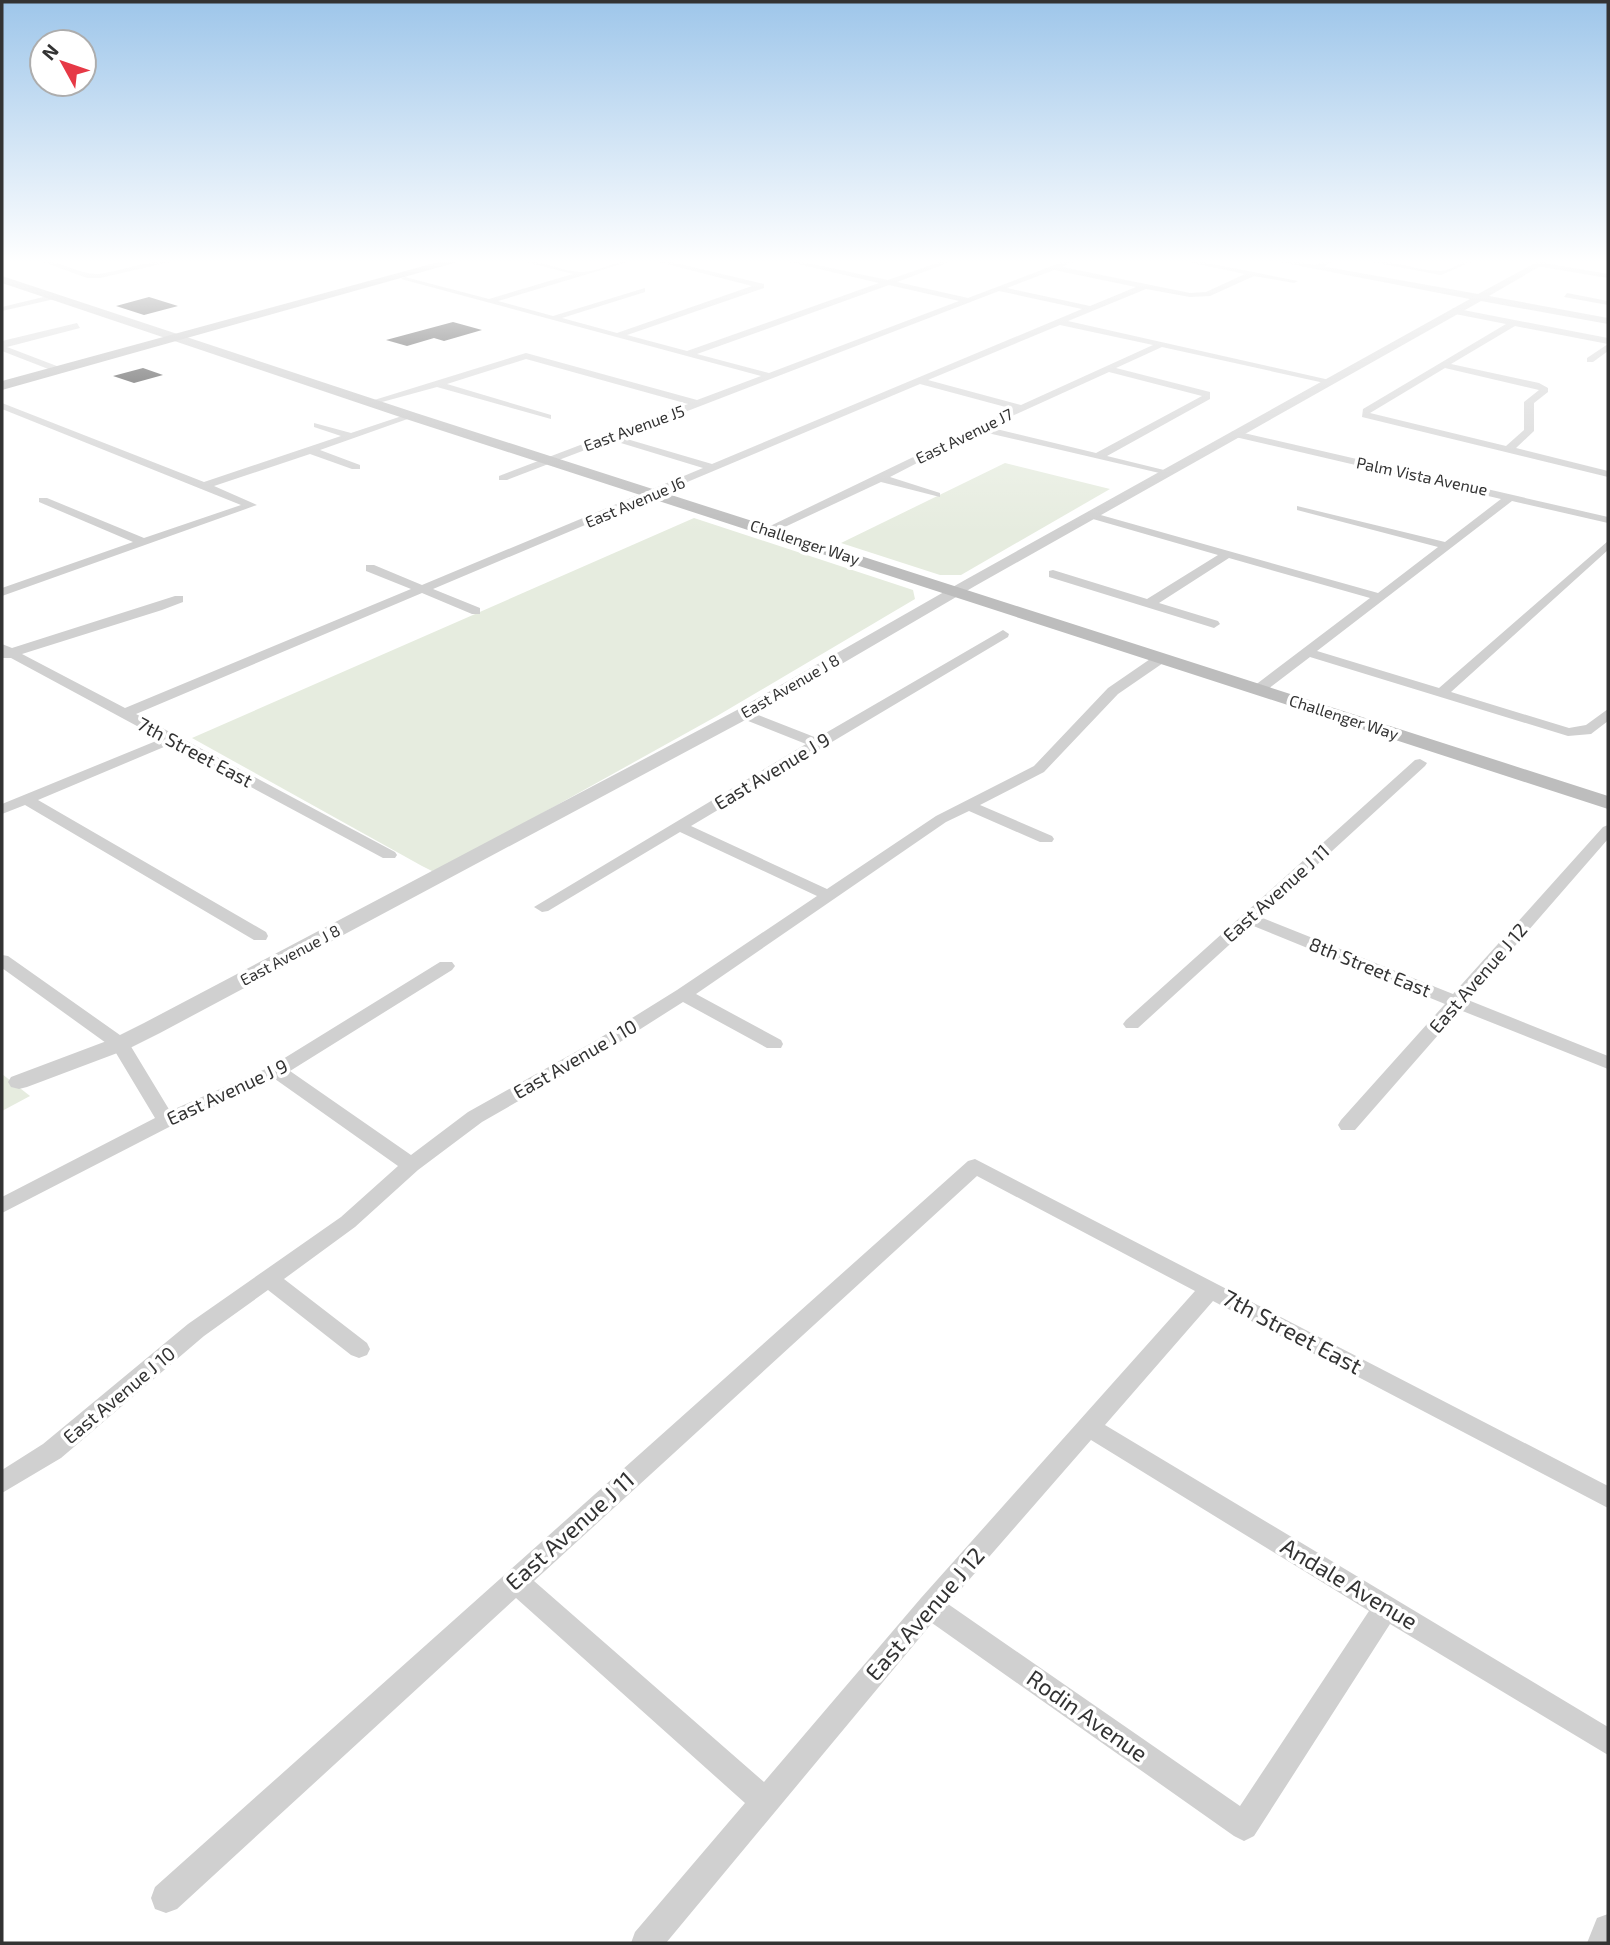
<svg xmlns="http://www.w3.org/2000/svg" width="1610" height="1945" viewBox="0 0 1610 1945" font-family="'Exo 2',sans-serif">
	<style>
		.green { fill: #e6ecdf }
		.building { fill: #1a1a1a }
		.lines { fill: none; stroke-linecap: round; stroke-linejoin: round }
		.minor { fill: #d0d0d0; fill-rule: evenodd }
		.tertiary { fill: #d0d0d0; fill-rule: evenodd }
		.secondary { fill: #bdbdbd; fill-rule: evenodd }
		.primary { fill: #ababab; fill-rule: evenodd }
		.labels { text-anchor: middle; stroke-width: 7; stroke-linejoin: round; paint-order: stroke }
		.far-street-label { font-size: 16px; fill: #333; stroke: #fff }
		.street-label { font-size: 19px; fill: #333; stroke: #fff }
		.near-street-label { font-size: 23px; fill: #333; stroke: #fff }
	</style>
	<rect width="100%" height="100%" fill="#fff"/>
	<g class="green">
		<polygon points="1005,463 1110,489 961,575 940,575 841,543"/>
		<polygon points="694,518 913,590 915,599 717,716 440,870 432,871 422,866 192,738"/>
		<polygon points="2,1074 30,1096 2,1111"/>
	</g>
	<g class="building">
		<polygon points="149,297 178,306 144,315 116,306"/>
		<polygon points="453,322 482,330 444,341 434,338 407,346 386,340"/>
		<polygon points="143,368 163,375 134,383 113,376"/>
	</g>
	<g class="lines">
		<g class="minor">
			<path d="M 41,261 C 61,260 79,275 99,274 C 124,271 149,259 174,261 L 100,278 L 87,278 Z"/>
			<path d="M 522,261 C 543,260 562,272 582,272 C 598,272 614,261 631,261 L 498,301 L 553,316 L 645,288 L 645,292 L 562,318 L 617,333 L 752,286 L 655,261 L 667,261 L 764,284 L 764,288 L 627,335 L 687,351 L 879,283 L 785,261 L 798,261 L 888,280 L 943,261 L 953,261 L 897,282 L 968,298 L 1065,261 L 1075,261 L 1062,267 L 1190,293 L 1206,292 L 1245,274 L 1183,261 L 1197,261 L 1298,281 L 1294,283 L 1254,276 L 1210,296 L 1190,297 L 1146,289 L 1068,321 L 1334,381 L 1329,384 L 1162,347 L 1116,368 L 1210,392 L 1210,399 L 1107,456 L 1168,471 L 1168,475 L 979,431 L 890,477 L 940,493 L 940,497 L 881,482 L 774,532 L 766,532 L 766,528 L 1013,409 L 920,384 L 433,589 L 480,608 L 480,614 L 472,614 L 422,593 L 136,714 L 395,852 L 397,855 L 395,858 L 383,858 L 171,744 L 38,800 L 266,932 L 268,936 L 266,940 L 254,940 L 25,805 L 2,814 L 2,804 L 161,739 L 11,658 L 2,658 L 2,644 L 12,648 L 175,596 L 183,596 L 183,602 L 162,610 L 22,654 L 125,708 L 411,589 L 366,571 L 366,565 L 374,565 L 422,585 L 703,468 L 611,440 L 507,480 L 499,480 L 499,476 L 688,404 L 526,359 L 447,384 L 551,415 L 551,419 L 437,387 L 371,405 L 371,401 L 526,353 L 697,400 L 761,376 L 401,279 L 405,277 L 489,299 L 573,274 ZM 1054,270 L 1136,287 L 1090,306 L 1007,288 ZM 889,285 L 959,301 L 769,373 L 697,354 ZM 999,291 L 1082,309 L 712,464 L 620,437 ZM 1060,325 L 1153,345 L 1021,405 L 928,380 ZM 1109,372 L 1202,396 L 1096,453 L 988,427 Z"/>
			<polygon points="1324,261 1334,261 1319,269 1312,267"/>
			<path d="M 1367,261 C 1392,259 1416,271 1441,271 C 1453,270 1461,260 1473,261 L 1441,275 Z"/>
			<polygon points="1539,262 1608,274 1608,278 1536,266"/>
			<polygon points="1567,293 1608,301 1608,305 1564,297"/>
			<polygon points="56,294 59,298 2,311 2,307"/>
			<path d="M 1453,308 L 1608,338 L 1608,344 L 1515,326 L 1451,364 L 1539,383 L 1548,388 L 1548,392 L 1534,403 L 1534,431 L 1516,448 L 1608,471 L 1608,477 L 1362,417 L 1363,409 L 1506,324 L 1450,313 ZM 1445,368 L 1539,390 L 1524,402 L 1524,430 L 1506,446 L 1370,413 Z"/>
			<polygon points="77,323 80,328 7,347 62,368 62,372 56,372 2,351 2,341"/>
			<polygon points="1608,344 1608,351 1593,362 1587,362 1587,358"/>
			<polygon points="2,403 204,482 341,436 314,427 314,423 351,433 408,414 416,416 320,450 360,465 360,469 352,469 310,454 214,486 257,505 2,596 2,588 133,542 39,502 39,498 47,498 144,538 241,505 2,409"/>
			<polygon points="1235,431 1608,517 1608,523 1512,501 1317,651 1439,688 1608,541 1608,550 1451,692 1569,728 1586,725 1608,709 1608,721 1591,734 1568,736 1310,657 1264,692 1254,692 1254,686 1370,598 1229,558 1159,603 1218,621 1220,624 1214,628 1049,577 1049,571 1053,570 1147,599 1218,555 1086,517 1084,515 1090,512 1378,593 1438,547 1297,510 1297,506 1445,542 1501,499 1231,436 1231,432"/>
			<polygon points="1003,630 1009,634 1008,637 691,826 827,889 936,816 1034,766 1108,688 1156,655 1166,655 1166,661 1118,694 1044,772 980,805 1052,836 1054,839 1052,842 1040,842 969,811 946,822 696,994 781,1040 783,1044 781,1048 767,1048 683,1002 609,1049 482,1122 418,1170 355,1227 284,1279 367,1343 370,1349 367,1355 359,1358 351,1355 268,1290 204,1336 61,1458 2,1493 2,1470 43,1444 188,1324 341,1217 398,1166 275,1079 173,1125 2,1213 2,1197 155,1118 113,1048 2,968 2,955 8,956 127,1040 170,1111 270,1067 440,962 452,962 455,966 452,970 290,1071 411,1155 468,1112 595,1041 677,990 817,896 680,832 548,911 542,912 534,907 806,744 738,717 738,711 748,711 817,738"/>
			<polygon points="1420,759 1427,763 1425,766 1260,917 1453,994 1603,827 1608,825 1608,839 1468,1000 1608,1056 1608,1069 1460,1010 1355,1130 1341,1130 1338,1125 1341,1120 1445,1004 1251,925 1138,1028 1126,1028 1123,1024 1126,1020 1415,760"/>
			<path d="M 975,1159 L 1608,1486 L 1608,1508 L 1213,1301 L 1105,1425 L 1608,1727 L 1608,1755 L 1390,1624 L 1254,1836 L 1244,1841 L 1234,1836 L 932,1623 L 666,1943 L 631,1943 L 635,1932 L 745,1803 L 516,1598 L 177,1909 L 166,1913 L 155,1909 L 151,1898 L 155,1887 L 968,1161 ZM 977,1176 L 1195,1291 L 921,1598 L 764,1782 L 534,1581 ZM 1091,1440 L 1369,1611 L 1240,1806 L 948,1604 Z"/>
			<polygon points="1608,1914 1608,1943 1587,1943 1597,1918"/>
		</g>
		<polygon class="tertiary" points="1275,261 1293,261 1478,294 1539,261 1549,261 1489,296 1608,318 1608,324 1481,301 975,586 749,718 160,1033 128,1049 27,1087 19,1089 11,1087 8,1082 11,1077 112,1039 144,1023 737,710 965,580 1470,299"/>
		<polygon class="secondary" points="2,276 416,413 1608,796 1608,809 406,419 2,283"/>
		<polygon class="primary" points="442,261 461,261 2,390 2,381"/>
	</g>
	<linearGradient id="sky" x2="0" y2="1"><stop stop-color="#9ec6ea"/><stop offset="0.49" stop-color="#fff"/><stop offset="1" stop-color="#fff" stop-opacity="0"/></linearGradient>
	<rect width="1610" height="533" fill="url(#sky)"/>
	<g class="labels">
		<g class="far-street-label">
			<text transform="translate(634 428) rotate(-20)" y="6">East Avenue J5</text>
			<text transform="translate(964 436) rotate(-26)" y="6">East Avenue J7</text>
			<text transform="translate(1422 476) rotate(12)" y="6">Palm Vista Avenue</text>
			<text transform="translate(635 502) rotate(-23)" y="6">East Avenue J6</text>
			<text transform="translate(805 542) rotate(18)" y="6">Challenger Way</text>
			<text transform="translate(790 686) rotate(-30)" y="6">East Avenue J 8</text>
			<text transform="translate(1344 717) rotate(18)" y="6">Challenger Way</text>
			<text transform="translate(290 955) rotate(-28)" y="6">East Avenue J 8</text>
		</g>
		<g class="street-label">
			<text transform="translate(195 752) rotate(28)" y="7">7th Street East</text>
			<text transform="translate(772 771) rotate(-31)" y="7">East Avenue J 9</text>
			<text transform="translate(1276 893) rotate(-42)" y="7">East Avenue J 11</text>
			<text transform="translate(1370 967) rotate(22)" y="7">8th Street East</text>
			<text transform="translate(1478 978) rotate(-49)" y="7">East Avenue J 12</text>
			<text transform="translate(575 1059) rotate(-30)" y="7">East Avenue J 10</text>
			<text transform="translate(227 1092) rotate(-25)" y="7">East Avenue J 9</text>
			<text transform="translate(119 1395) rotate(-40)" y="7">East Avenue J 10</text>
		</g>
		<g class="near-street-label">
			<text transform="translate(1292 1332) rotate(28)" y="8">7th Street East</text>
			<text transform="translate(570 1531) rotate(-42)" y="8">East Avenue J 11</text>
			<text transform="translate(1349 1584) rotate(31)" y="8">Andale Avenue</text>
			<text transform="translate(925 1614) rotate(-49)" y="8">East Avenue J 12</text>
			<text transform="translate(1087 1716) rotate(35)" y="8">Rodin Avenue</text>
		</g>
	</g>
	<rect width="1610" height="1945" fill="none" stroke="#333333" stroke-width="7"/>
	<g transform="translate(63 63) rotate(310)"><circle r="33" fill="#ffffff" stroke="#adadad" stroke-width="2"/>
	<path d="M0-5L12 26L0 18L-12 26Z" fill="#e63946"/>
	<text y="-10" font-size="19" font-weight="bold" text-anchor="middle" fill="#333333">N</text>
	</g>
</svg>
